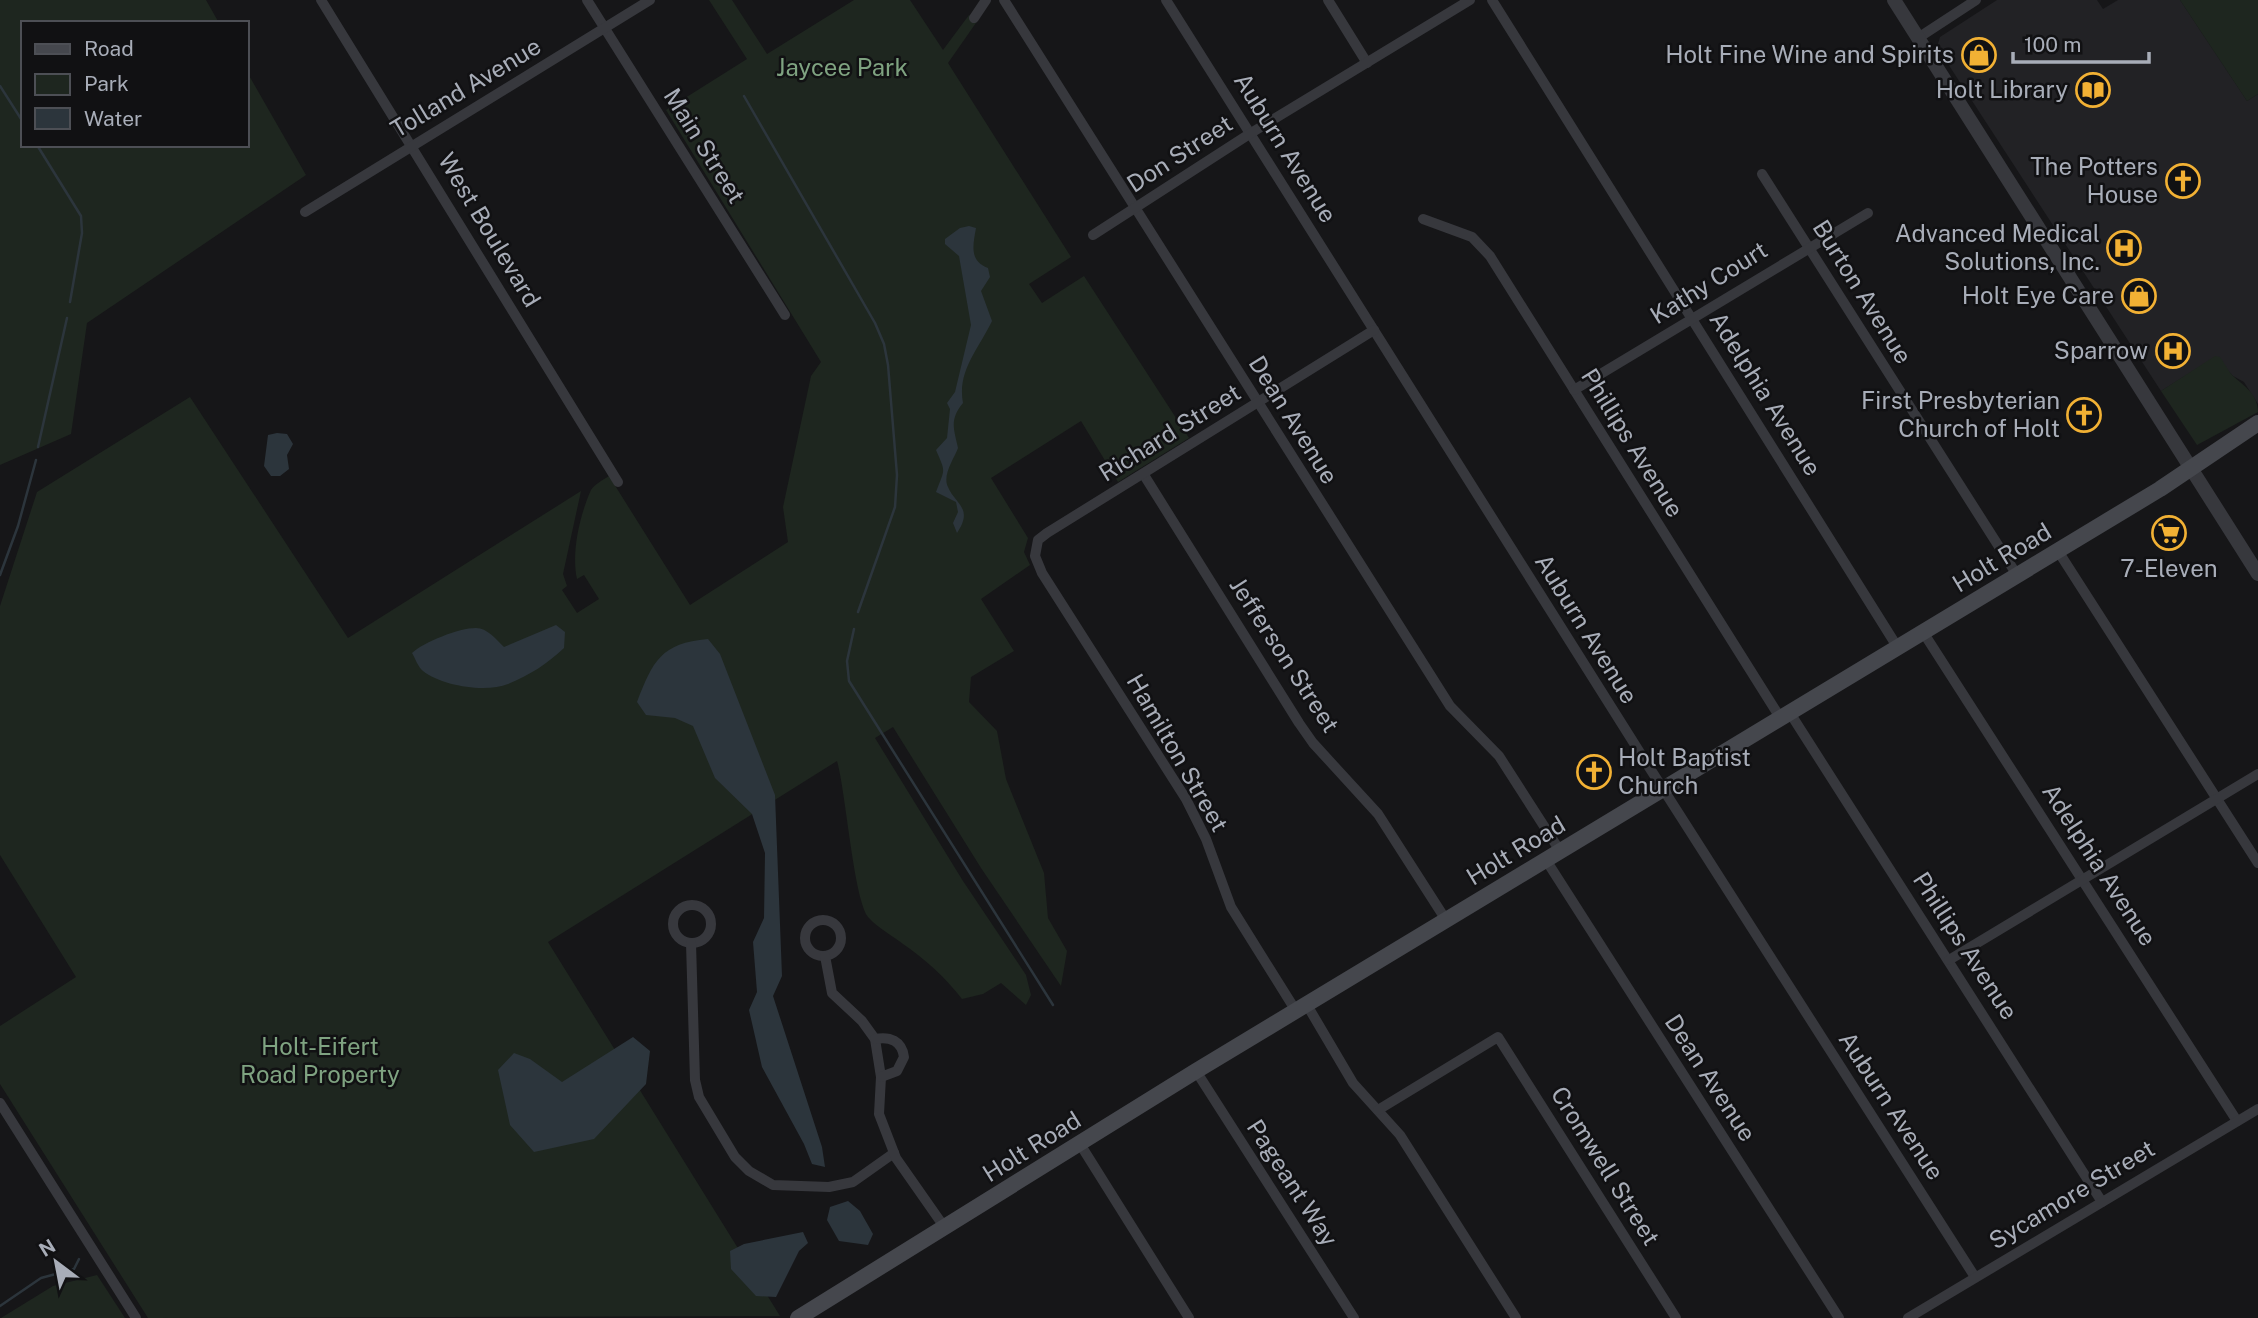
<svg xmlns="http://www.w3.org/2000/svg" width="2258" height="1318" viewBox="0 0 2258 1318" font-family="'Public Sans',sans-serif">
	<style>
		.built { fill: #222225 }
		.green { fill: #1e261f }
		.water { fill: #2c353c }
		.lines { fill: none; stroke-linecap: round; stroke-linejoin: round }
		.stream { stroke: #2c353c; stroke-width: 2.5 }
		.minor { stroke: #37383d; stroke-width: 10 }
		.tertiary { stroke: #37383d; stroke-width: 14 }
		.secondary { stroke: #45474d; stroke-width: 16 }
		.labels { text-anchor: middle; stroke-width: 5; stroke-linejoin: round; paint-order: stroke }
		.poi-label { font-size: 24px; fill: #a8adb8; stroke: #111113; text-anchor: end }
		.park-label { font-size: 24px; fill: #7fa381; stroke: #111113 }
		.street-label { font-size: 24px; fill: #a8adb8; stroke: #111113 }
	</style>
	<rect width="100%" height="100%" fill="#161618"/>
	<polygon class="built" points="1997,0 2097,0 2103,9 2118,0 2180,0 2247,101 2258,94 2258,404 2244,382 2233,376 2215,357 2161,391 1937,47 1940,37"/>
	<g class="green">
		<polygon points="0,0 206,0 219,23 23,23 23,145 247,145 247,72 306,175 87,323 71,434 0,465"/>
		<path d="M 709,0 L 732,0 L 767,54 L 854,0 L 910,0 L 943,50 L 969,15 L 978,20 L 948,63 L 1071,257 L 1029,284 L 1042,303 L 1084,276 L 1189,438 L 1118,482 L 1081,421 L 991,478 L 1028,538 L 1024,552 L 1030,565 L 981,599 L 1014,651 L 971,677 L 969,702 L 997,731 L 1006,779 L 1044,873 L 1048,918 L 1067,951 L 1061,986 L 981,868 L 893,727 L 875,738 L 963,881 L 1026,975 L 1031,995 L 1026,1005 L 1001,983 L 983,994 L 962,999 C 946,978 925,959 903,944 C 893,936 878,928 869,918 C 854,903 846,792 837,761 L 548,942 L 780,1316 L 148,1318 L 0,1084 L 0,1026 L 76,977 L 0,855 L 0,606 L 37,492 L 190,397 L 348,638 L 581,491 L 563,574 L 567,586 L 562,590 L 577,613 L 599,599 L 584,575 L 577,579 C 571,553 580,514 591,490 C 595,484 603,480 609,476 L 690,605 L 788,542 L 783,507 L 811,376 L 821,362 L 666,110 L 747,59 Z"/>
		<polygon points="2180,0 2258,0 2258,94 2247,101"/>
		<path d="M 2215,356 L 2220,357 C 2224,362 2228,371 2233,376 C 2244,386 2258,394 2258,412 L 2197,445 L 2161,391 Z"/>
		<polygon points="97,1275 125,1318 1,1318 53,1286"/>
	</g>
	<g class="water">
		<path d="M 969,226 L 976,228 C 973,245 969,261 988,268 L 990,277 L 981,291 L 992,321 C 978,350 957,371 963,403 C 949,420 954,429 958,448 C 954,459 942,475 948,487 C 955,504 974,508 957,533 L 953,523 L 958,512 L 956,502 L 936,492 C 945,468 946,473 936,450 L 947,438 L 950,409 L 947,403 L 955,392 L 971,325 L 959,256 L 945,244 L 945,239 L 960,228 Z"/>
		<polygon points="277,433 287,434 293,444 287,455 289,469 280,476 271,476 264,466 268,435"/>
		<path d="M 556,625 L 565,632 L 564,648 C 547,664 530,675 508,684 C 486,693 442,686 423,671 C 418,667 415,658 412,653 C 424,642 459,628 476,628 C 487,628 496,639 504,647 Z"/>
		<path d="M 708,639 L 720,654 L 775,795 L 782,976 L 773,996 L 822,1147 L 825,1167 L 812,1164 L 804,1144 L 762,1067 L 749,1010 L 757,992 L 753,942 L 764,918 L 765,853 L 752,814 L 715,778 L 693,726 L 675,718 L 646,715 L 637,702 C 653,661 661,643 708,639 Z"/>
		<polygon points="633,1037 650,1051 646,1084 594,1139 534,1152 510,1125 498,1070 514,1053 530,1059 562,1082"/>
		<polygon points="848,1201 860,1211 873,1234 868,1245 839,1241 827,1220 830,1207"/>
		<polygon points="803,1232 808,1243 799,1251 776,1297 756,1296 731,1269 730,1251 744,1244"/>
	</g>
	<g class="lines">
		<g class="stream">
			<polyline points="0,86 23,122"/>
			<polyline points="744,96 875,323 884,344 888,365 897,475 895,507 858,612"/>
			<polyline points="37,145 81,216 82,233 70,302"/>
			<polyline points="38,447 67,318"/>
			<polyline points="0,575 18,526 36,460"/>
			<polyline points="854,629 847,661 849,681 1053,1005"/>
			<polyline points="0,1306 41,1278 74,1269 79,1259"/>
		</g>
		<g class="minor">
			<polyline points="321,0 618,482"/>
			<polyline points="587,0 785,315"/>
			<polyline points="1004,0 1450,706 1499,756 1560,851"/>
			<polyline points="1166,0 1649,767 1975,1277"/>
			<polyline points="1328,0 1367,63"/>
			<polyline points="1492,0 1898,648"/>
			<polyline points="974,18 986,0"/>
			<polyline points="1918,38 1976,0"/>
			<polyline points="1762,174 2017,575"/>
			<polyline points="305,212 650,0"/>
			<polyline points="1423,219 1472,237 1490,256 1781,719"/>
			<polyline points="1093,235 1251,133 1470,0"/>
			<polyline points="1574,390 1868,213"/>
			<polyline points="1144,475 1299,723 1313,743 1378,814 1446,920"/>
			<polyline points="2058,551 2258,863"/>
			<polyline points="1923,632 2237,1121"/>
			<polyline points="1790,713 2102,1202"/>
			<polyline points="1546,860 1839,1318"/>
			<circle cx="692" cy="924" r="19"/>
			<circle cx="823" cy="938" r="18"/>
			<polyline points="691,943 695,1080 699,1097 735,1157 749,1171 773,1185 829,1187 853,1182 894,1153"/>
			<polyline points="825,956 832,993 862,1021 875,1039 881,1077 879,1114 896,1158 945,1228"/>
			<polyline points="1949,960 2258,774"/>
			<polyline points="1307,1005 1353,1083 1400,1135 1516,1318"/>
			<polyline points="1296,1011 1231,907 1206,839 1186,799 1042,573 1035,556 1038,540 1047,533 1374,330"/>
			<path d="M 875,1039 C 890,1036 902,1041 904,1057 L 897,1071 L 881,1077"/>
			<polyline points="1196,1071 1354,1318"/>
			<polyline points="0,1103 136,1318"/>
			<polyline points="1378,1110 1498,1037 1676,1318"/>
			<polyline points="1080,1144 1189,1318"/>
			<polyline points="1908,1318 2258,1109"/>
		</g>
		<polyline class="tertiary" points="1894,0 2258,574"/>
		<polyline class="secondary" points="798,1318 1196,1071 2160,489 2258,423"/>
	</g>
	<defs>
		<g id="shop-ring" transform="scale(1.75)"><circle r="9.5" fill="#111113" stroke="#f2b134" stroke-width="1.5"/><path d="M-5-2.5h2.3a2.7 3.5 0 0 1 5.4 0H5L5.5 6h-11ZM-1.5-2.5h3a1.5 2.3 0 0 0-3 0Z" fill="#f2b134"/></g>
		<g id="library-ring" transform="scale(1.75)"><circle r="9.5" fill="#111113" stroke="#f2b134" stroke-width="1.5"/><path d="M-6-4Q-3-5.5-.7-3.5V5Q-3 3-6 4ZM6-4Q3-5.5 .7-3.5V5Q3 3 6 4Z" fill="#f2b134"/></g>
		<g id="church-ring" transform="scale(1.75)"><circle r="9.5" fill="#111113" stroke="#f2b134" stroke-width="1.5"/><path d="M-1.2-6h2.4v3.5h3.3v2.4h-3.3V6h-2.4V-.1h-3.3v-2.4h3.3Z" fill="#f2b134"/></g>
		<g id="hospital-ring" transform="scale(1.75)"><circle r="9.5" fill="#111113" stroke="#f2b134" stroke-width="1.5"/><path d="M-5-5h3v3.5h4V-5h3V5h-3V1.5h-4V5h-3Z" fill="#f2b134"/></g>
		<g id="supermarket-ring" transform="scale(1.75)"><circle r="9.5" fill="#111113" stroke="#f2b134" stroke-width="1.5"/><path d="M-6-5.5h2.5l.6 2H6L4.5 2H-2.5L-4.4-4H-6ZM-1.5 3.2a1.3 1.3 0 1 0 .1 0ZM3 3.2a1.3 1.3 0 1 0 .1 0Z" fill="#f2b134"/></g>
	</defs>
	<g fill-rule="evenodd">
		<use href="#shop-ring" x="1979" y="55"/>
		<use href="#library-ring" x="2093" y="90"/>
		<use href="#church-ring" x="2183" y="181"/>
		<use href="#hospital-ring" x="2124" y="248"/>
		<use href="#shop-ring" x="2139" y="296"/>
		<use href="#hospital-ring" x="2173" y="351"/>
		<use href="#church-ring" x="2084" y="415"/>
		<use href="#supermarket-ring" x="2169" y="533"/>
		<use href="#church-ring" x="1594" y="772"/>
	</g>
	<g class="labels">
		<g class="poi-label">
			<text x="1954" y="63">Holt Fine Wine and Spirits</text>
			<text x="2068" y="98">Holt Library</text>
			<text x="2158" y="175">The Potters<tspan x="2158" dy="28">House</tspan></text>
			<text x="2100" y="242">Advanced Medical<tspan x="2100" dy="28">Solutions, Inc.</tspan></text>
			<text x="2114" y="304">Holt Eye Care</text>
			<text x="2148" y="359">Sparrow</text>
			<text x="2060" y="409">First Presbyterian<tspan x="2060" dy="28">Church of Holt</tspan></text>
			<text x="2169" y="577" text-anchor="middle">7-Eleven</text>
			<text x="1618" y="766" text-anchor="start">Holt Baptist<tspan x="1618" dy="28">Church</tspan></text>
		</g>
		<g class="park-label">
			<text x="842" y="76">Jaycee Park</text>
			<text x="320" y="1055">Holt-Eifert<tspan x="320" dy="28">Road Property</tspan></text>
		</g>
		<g class="street-label">
			<text transform="translate(466 88) rotate(-31)" y="8">Tolland Avenue</text>
			<text transform="translate(704 146) rotate(58)" y="8">Main Street</text>
			<text transform="translate(1285 148) rotate(58)" y="8">Auburn Avenue</text>
			<text transform="translate(1180 154) rotate(-33)" y="8">Don Street</text>
			<text transform="translate(489 230) rotate(59)" y="8">West Boulevard</text>
			<text transform="translate(1709 283) rotate(-32)" y="8">Kathy Court</text>
			<text transform="translate(1862 292) rotate(58)" y="8">Burton Avenue</text>
			<text transform="translate(1765 394) rotate(58)" y="8">Adelphia Avenue</text>
			<text transform="translate(1293 420) rotate(58)" y="8">Dean Avenue</text>
			<text transform="translate(1170 433) rotate(-32)" y="8">Richard Street</text>
			<text transform="translate(1632 443) rotate(58)" y="8">Phillips Avenue</text>
			<text transform="translate(2002 558) rotate(-31)" y="8">Holt Road</text>
			<text transform="translate(1586 629) rotate(58)" y="8">Auburn Avenue</text>
			<text transform="translate(1284 655) rotate(57)" y="8">Jefferson Street</text>
			<text transform="translate(1177 753) rotate(60)" y="8">Hamilton Street</text>
			<text transform="translate(1516 851) rotate(-31)" y="8">Holt Road</text>
			<text transform="translate(2099 865) rotate(57)" y="8">Adelphia Avenue</text>
			<text transform="translate(1965 946) rotate(57)" y="8">Phillips Avenue</text>
			<text transform="translate(1710 1078) rotate(57)" y="8">Dean Avenue</text>
			<text transform="translate(1891 1106) rotate(57)" y="8">Auburn Avenue</text>
			<text transform="translate(1032 1147) rotate(-32)" y="8">Holt Road</text>
			<text transform="translate(1605 1166) rotate(58)" y="8">Cromwell Street</text>
			<text transform="translate(1292 1183) rotate(57)" y="8">Pageant Way</text>
			<text transform="translate(2072 1195) rotate(-31)" y="8">Sycamore Street</text>
		</g>
	</g>
	<rect x="21" y="21" width="228" height="126" fill="#111113" stroke="#4d4f55" stroke-width="2"/>
	<rect x="35" y="44" width="35" height="10" fill="#45474d" stroke="#4d4f55" stroke-width="2"/>
	<text x="84" y="56" font-size="21" fill="#a8adb8">Road</text>
	<rect x="35" y="74" width="35" height="21" fill="#1e261f" stroke="#4d4f55" stroke-width="2"/>
	<text x="84" y="91" font-size="21" fill="#a8adb8">Park</text>
	<rect x="35" y="108" width="35" height="21" fill="#2c353c" stroke="#4d4f55" stroke-width="2"/>
	<text x="84" y="126" font-size="21" fill="#a8adb8">Water</text>
	<g transform="translate(56 1262) rotate(328)" stroke="#111113" stroke-width="5" paint-order="stroke">
	<path d="M0-5L12 26L0 18L-12 26Z" fill="#a8adb8"/>
	<text y="-10" font-size="19" font-weight="bold" text-anchor="middle" fill="#a8adb8">N</text>
	</g>
	<path d="M2013 52v10h136v-10" fill="none" stroke="#a8adb8" stroke-width="3.5"/>
	<text x="2024" y="52" font-size="21" fill="#a8adb8" stroke="#111113" stroke-width="5" paint-order="stroke">100 m</text>
</svg>
